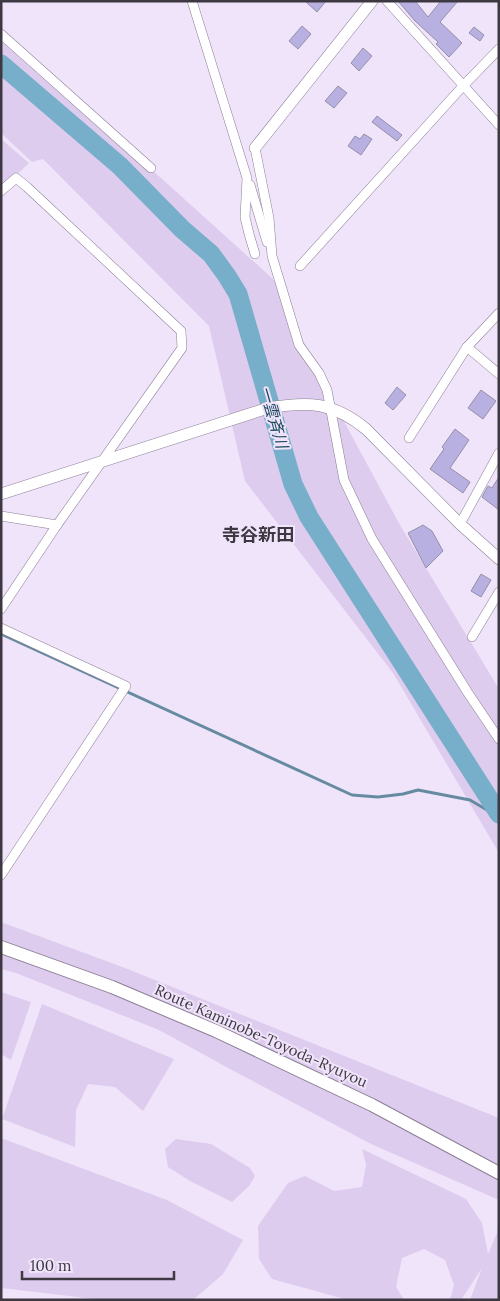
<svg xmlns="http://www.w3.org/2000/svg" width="500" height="1301" viewBox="0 0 500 1301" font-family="Lora,'Noto Sans JP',serif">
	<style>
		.green { fill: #deccee }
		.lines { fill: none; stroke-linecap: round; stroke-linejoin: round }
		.stream { stroke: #668ba1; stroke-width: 3 }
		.river { stroke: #77aeca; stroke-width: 19 }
		.building { fill: #b9b0e2; stroke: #9490a7 }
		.minor-casing { stroke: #8b7f94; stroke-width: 10 }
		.tertiary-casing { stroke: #8b7f94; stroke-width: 12 }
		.secondary-casing { stroke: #8b7f94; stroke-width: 14 }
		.minor { stroke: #fff; stroke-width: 9 }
		.tertiary { stroke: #fff; stroke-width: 11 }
		.secondary { stroke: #fff; stroke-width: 12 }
		.labels { text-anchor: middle; stroke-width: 4; stroke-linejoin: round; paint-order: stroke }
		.street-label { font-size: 15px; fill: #3d3841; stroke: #f0e4fb }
		.water-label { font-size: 16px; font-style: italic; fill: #1c495e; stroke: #f0e4fb }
		.quarter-label { font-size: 18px; font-weight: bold; fill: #3d3841; stroke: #f0e4fb }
	</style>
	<rect width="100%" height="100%" fill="#f0e4fb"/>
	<g class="green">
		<polygon points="1,32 50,78 273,279 327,390 400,525 499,689 499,853 393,673 245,481 209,326 43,159 32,162 1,133"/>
		<polygon points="1,139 29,163 1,190"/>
		<polygon points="1,922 125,968 499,1118 499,1200 371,1144 230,1069 159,1030 16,973 1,969"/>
		<polygon points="1,992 31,1002 11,1060 1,1054"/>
		<polygon points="42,1004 174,1059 143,1111 115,1087 88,1084 76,1110 75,1147 2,1119"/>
		<polygon points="1,1138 167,1200 243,1240 223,1274 193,1300 103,1300 1,1288"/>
		<polygon points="176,1139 211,1144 250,1168 255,1176 249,1186 232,1202 190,1181 168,1167 165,1149"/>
		<polygon points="362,1149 466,1199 482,1223 488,1254 497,1233 499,1216 499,1300 470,1300 482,1268 461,1300 450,1300 454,1285 445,1260 424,1249 402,1258 396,1287 404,1300 348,1300 272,1279 259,1259 258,1226 288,1183 305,1176 334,1191 362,1187 366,1165"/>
	</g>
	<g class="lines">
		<polyline class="stream" points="1,634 352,795 378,797 403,794 418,790 470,800 499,817"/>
		<polyline class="river" points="1,64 120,166 182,229 211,254 227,276 238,294 293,484 309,517 499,814"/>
	</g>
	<g class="building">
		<polygon points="305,1 326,1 317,12"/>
		<polygon points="398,1 415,1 428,17 441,1 458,1 440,22 462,43 449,57 436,44 438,42 415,21"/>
		<polygon points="302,26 311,34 298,49 289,41"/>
		<polygon points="474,27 484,35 480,41 469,33"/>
		<polygon points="363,48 372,56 359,71 351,63"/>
		<polygon points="338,86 347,93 334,108 325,101"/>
		<polygon points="377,116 402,135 397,141 372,122"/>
		<polygon points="364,134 372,139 361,155 348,146 355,136 360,139"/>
		<polygon points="397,387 406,395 393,410 385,403"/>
		<polygon points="481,390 496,401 483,419 468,408"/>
		<polygon points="455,429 469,440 450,468 470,482 463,493 430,469 444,449 442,447"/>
		<polygon points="499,477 499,510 482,497 488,486 492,488"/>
		<polygon points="423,525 432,531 443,551 426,568 408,533"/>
		<polygon points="481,574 491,580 481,597 471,591"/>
	</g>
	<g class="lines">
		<g class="minor-casing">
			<g id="minor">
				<polyline points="192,1 247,178 245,217 249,234 255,254"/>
				<polyline points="387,1 499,125"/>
				<polyline points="1,34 151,168"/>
				<polyline points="255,148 269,218 272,256 299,345 319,373 327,390 344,480 372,539 468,693 499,739"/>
				<polyline points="250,185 267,242"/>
				<polyline points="1,191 16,178 27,187 181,331 182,348 57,525 1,609"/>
				<polyline points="300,266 463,86 499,49"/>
				<polyline points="467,347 499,374"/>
				<polyline points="409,438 467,347 499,313"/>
				<polyline points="1,516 57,525"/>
				<polyline points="460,524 499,453"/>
				<polyline points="1,628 126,686 1,875"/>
				<polyline points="472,637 499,592"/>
			</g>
		</g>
		<g class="tertiary-casing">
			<g id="tertiary">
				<polyline points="255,148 372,1"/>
				<path d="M 1,494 L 268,408 C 309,401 333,402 366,429 L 460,524 L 499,559"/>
			</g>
		</g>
		<g class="secondary-casing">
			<polyline id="secondary" points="1,947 112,987 216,1031 372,1105 499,1173"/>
		</g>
		<use href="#minor" class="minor"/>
		<use href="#tertiary" class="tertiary"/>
		<use href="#secondary" class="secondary"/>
	</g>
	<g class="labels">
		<g class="street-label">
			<text transform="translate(261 1036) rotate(24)" y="5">Route Kaminobe-Toyoda-Ryuyou</text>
		</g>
		<g class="water-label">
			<text transform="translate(274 417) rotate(74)" y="6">一雲斉川</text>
		</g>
		<g class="quarter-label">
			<text x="258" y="541">寺谷新田</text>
		</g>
	</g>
	<rect width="500" height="1301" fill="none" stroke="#3d3841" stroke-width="5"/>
	<path d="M22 1271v8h152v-8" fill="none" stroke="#3d3841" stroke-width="2.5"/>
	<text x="30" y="1271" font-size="15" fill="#3d3841" stroke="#f0e4fb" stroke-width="4" paint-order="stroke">100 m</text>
</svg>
